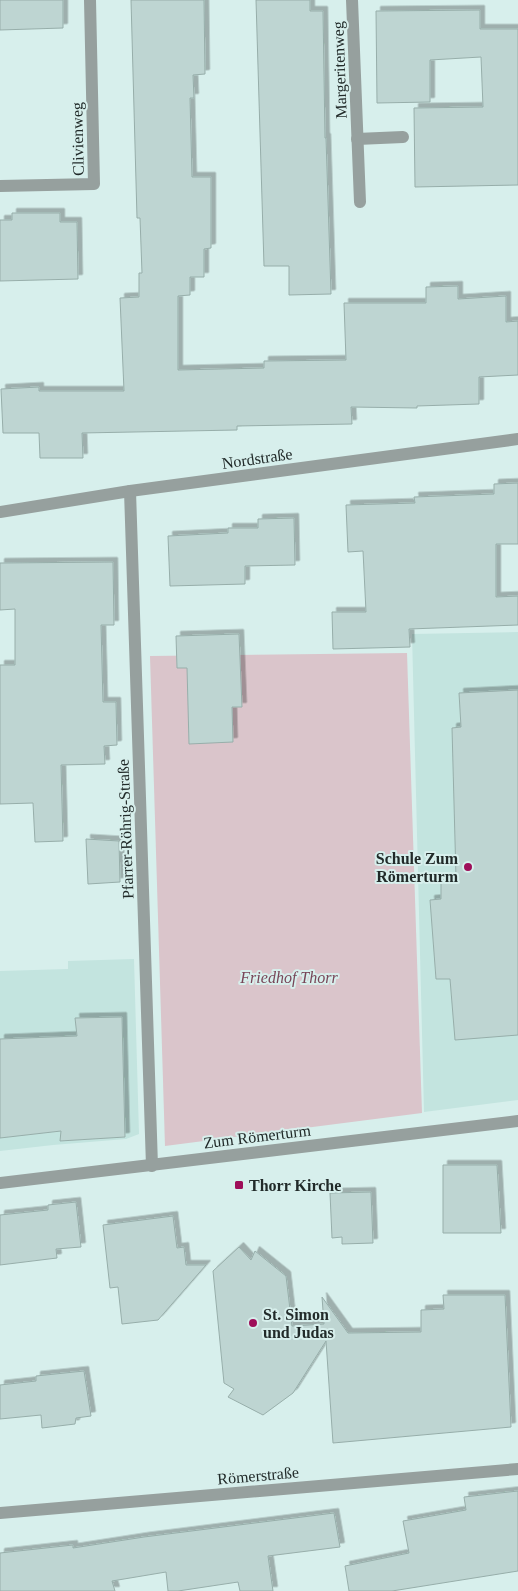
<svg xmlns="http://www.w3.org/2000/svg" width="518" height="1591" viewBox="0 0 518 1591" font-family="Georgia,serif">
	<style>
		.built { fill: #c3e4df }
		.green { fill: #dac5cb }
		.building { fill: #bed5d2; stroke: #97aeaa; filter: url(#shadow) }
		.lines { fill: none; stroke-linecap: round; stroke-linejoin: round }
		.minor { stroke: #96a09e; stroke-width: 12 }
		.poi-dot { fill: #9e0e59; stroke: #d7efec; stroke-width: 2 }
		.labels { text-anchor: middle; stroke-width: 4; stroke-linejoin: round; paint-order: stroke }
		.street-label { font-size: 16px; fill: #212a29; stroke: #d7efec }
		.poi-label { font-size: 16px; font-weight: bold; fill: #212a29; stroke: #d7efec; text-anchor: start }
		.park-label { font-size: 16px; font-style: italic; fill: #784658; stroke: #d7efec }
	</style>
	<defs>
		<filter id="shadow"><feDropShadow dx="4.5" dy="-4.5" stdDeviation="0" flood-color="#0004"/></filter>
	</defs>
	<rect width="100%" height="100%" fill="#d7efec"/>
	<g class="built">
		<polygon points="518,632 518,1100 424,1112 412,634"/>
		<polygon points="134,959 139,1134 126,1139 53,1145 0,1151 0,971 68,969 68,961"/>
	</g>
	<polygon class="green" points="407,653 422,1113 165,1146 150,656"/>
	<g class="building">
		<polygon points="0,0 63,0 63,28 0,30"/>
		<polygon points="131,0 204,0 205,74 193,75 194,98 190,98 192,177 211,177 211,248 204,249 204,277 190,277 190,295 178,296 178,370 264,368 264,361 346,360 344,303 426,303 426,287 458,286 458,299 506,296 506,322 518,321 518,375 479,377 479,404 417,406 417,408 351,407 352,424 237,426 237,430 82,433 83,458 40,458 39,433 3,433 1,389 39,387 39,391 124,391 120,298 139,297 139,273 142,273 140,218 137,218"/>
		<polygon points="256,0 310,0 310,11 323,11 325,138 326,138 331,294 289,295 289,266 264,266"/>
		<polygon points="480,10 480,29 518,29 518,185 415,187 414,108 483,107 481,57 430,60 430,102 377,103 376,11"/>
		<polygon points="12,213 60,213 60,222 77,222 78,279 0,281 0,220 12,220"/>
		<polygon points="518,483 518,544 496,544 496,597 518,596 518,625 409,629 410,647 333,649 332,612 366,612 363,551 348,552 346,505 415,503 414,497 494,494 494,484"/>
		<polygon points="294,518 295,565 245,566 245,584 170,586 168,536 228,533 228,528 258,528 258,519"/>
		<polygon points="113,562 114,625 101,625 103,702 116,702 117,745 104,746 105,764 61,765 63,841 35,842 33,803 0,804 0,665 15,665 15,609 0,610 0,563"/>
		<polygon points="239,634 242,707 232,707 233,742 189,744 187,668 177,668 176,636"/>
		<polygon points="518,690 518,1035 455,1040 450,979 436,979 430,900 441,899 441,879 456,878 452,728 461,727 459,693"/>
		<polygon points="86,839 119,841 120,882 88,884"/>
		<polygon points="122,1017 125,1137 60,1141 61,1131 0,1138 0,1039 77,1036 75,1018"/>
		<polygon points="443,1165 497,1165 501,1233 443,1233"/>
		<polygon points="371,1192 373,1243 342,1244 342,1237 332,1238 330,1193"/>
		<polygon points="76,1202 81,1247 56,1249 57,1258 0,1265 0,1215 48,1210 48,1205"/>
		<polygon points="173,1216 177,1248 184,1247 186,1265 206,1265 158,1320 122,1324 118,1287 110,1288 103,1225"/>
		<polygon points="239,1247 251,1260 255,1251 286,1276 292,1326 324,1324 322,1297 348,1333 421,1332 421,1310 444,1309 443,1295 505,1295 511,1427 333,1443 326,1341 293,1393 263,1415 228,1397 234,1389 224,1383 213,1271"/>
		<polygon points="84,1371 91,1416 76,1418 75,1424 42,1428 41,1415 0,1419 0,1385 36,1381 36,1376"/>
		<polygon points="518,1491 518,1571 392,1591 349,1591 345,1566 409,1553 403,1521 466,1510 464,1497"/>
		<polygon points="334,1513 340,1547 268,1556 273,1591 240,1591 238,1582 178,1591 168,1591 166,1572 112,1581 115,1591 0,1591 0,1553 73,1545 73,1548 144,1537"/>
	</g>
	<g class="lines">
		<g class="minor">
			<polyline points="352,0 360,202"/>
			<polyline points="357,139 403,137"/>
			<polyline points="0,186 94,184 90,0"/>
			<polyline points="130,491 152,1166"/>
			<polyline points="0,512 130,491 518,439"/>
			<polyline points="0,1183 518,1121"/>
			<polyline points="0,1513 518,1469"/>
		</g>
	</g>
	<g class="poi-dot">
		<circle cx="468" cy="867" r="5"/>
		<rect x="234" y="1180" width="10" height="10" rx="2.5"/>
		<circle cx="253" cy="1323" r="5"/>
	</g>
	<g class="labels">
		<g class="street-label">
			<text transform="translate(339 70) rotate(-92)" y="6">Margeritenweg</text>
			<text transform="translate(77 139) rotate(-91)" y="6">Clivienweg</text>
			<text transform="translate(257 458) rotate(-8)" y="6">Nordstraße</text>
			<text transform="translate(125 829) rotate(-92)" y="6">Pfarrer-Röhrig-Straße</text>
			<text transform="translate(257 1136) rotate(-7)" y="6">Zum Römerturm</text>
			<text transform="translate(258 1475) rotate(-5)" y="6">Römerstraße</text>
		</g>
		<g class="poi-label">
			<text x="458" y="864" text-anchor="end">Schule Zum<tspan x="458" dy="18">Römerturm</tspan></text>
			<text x="249" y="1191">Thorr Kirche</text>
			<text x="263" y="1320">St. Simon<tspan x="263" dy="18">und Judas</tspan></text>
		</g>
		<g class="park-label">
			<text x="289" y="983">Friedhof Thorr</text>
		</g>
	</g>
</svg>
